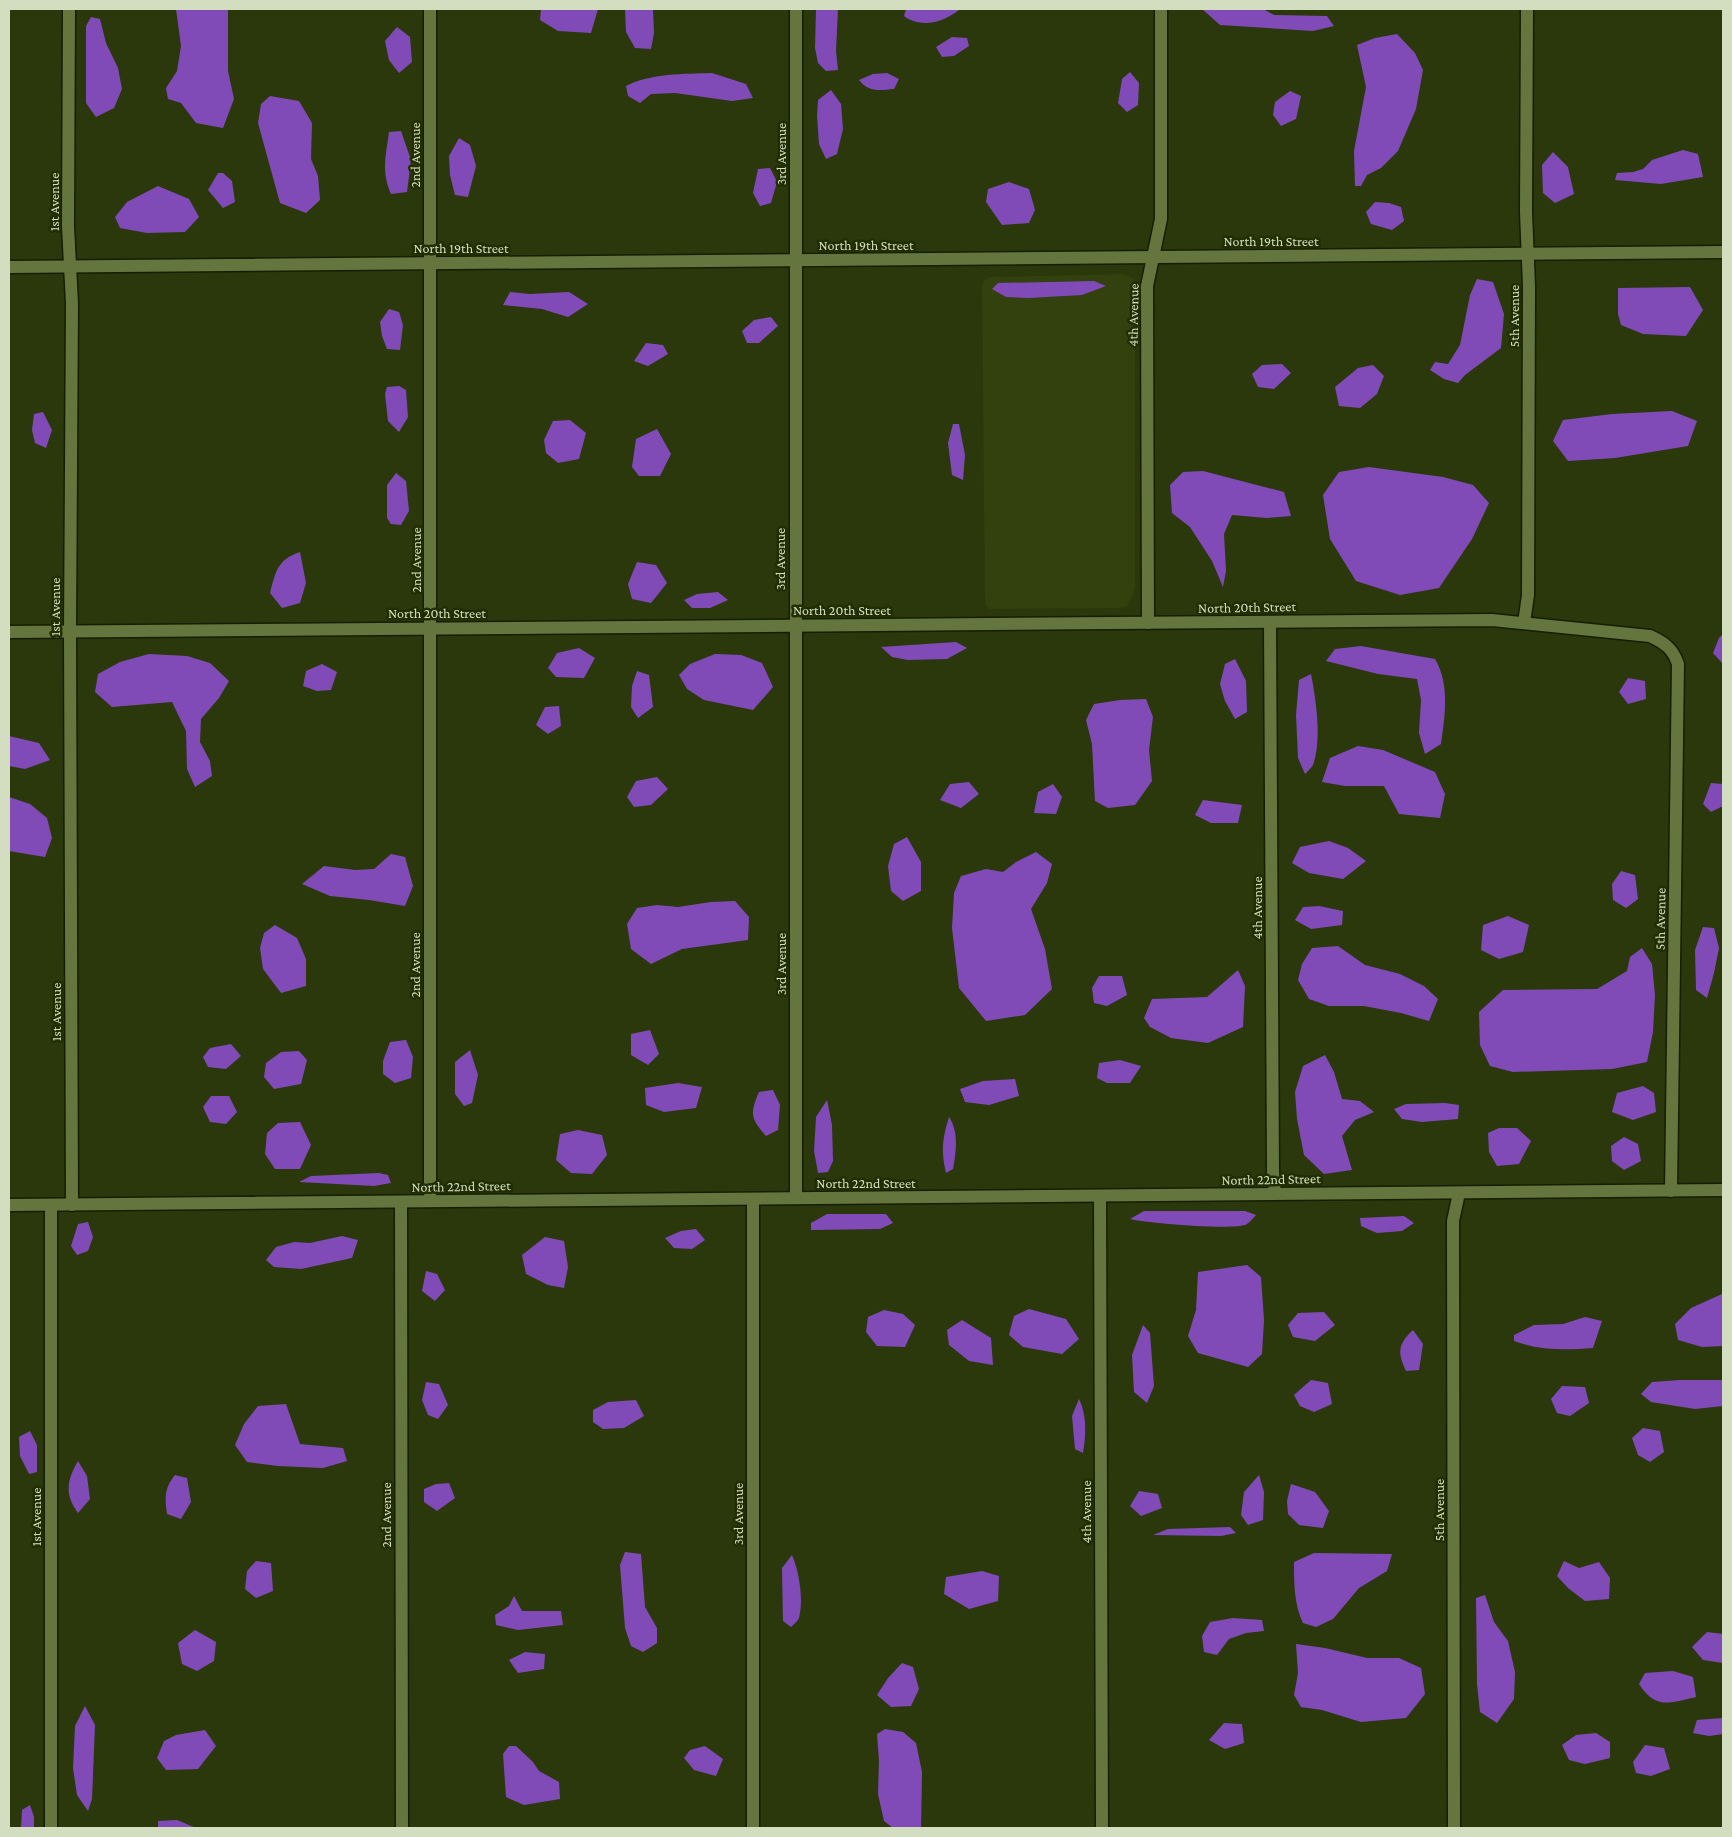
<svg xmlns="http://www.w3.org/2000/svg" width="1732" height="1837" viewBox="0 0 1732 1837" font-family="'Crimson Pro',serif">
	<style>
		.built { fill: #32410d }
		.forest { fill: #804bb7 }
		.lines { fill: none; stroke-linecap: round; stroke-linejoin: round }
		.minor-casing { stroke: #151e02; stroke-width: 15 }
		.tertiary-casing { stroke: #151e02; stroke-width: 15 }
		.minor { stroke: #64763d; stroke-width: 12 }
		.tertiary { stroke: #64763d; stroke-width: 12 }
		.labels { text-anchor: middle; stroke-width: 5; stroke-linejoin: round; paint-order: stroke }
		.street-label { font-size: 14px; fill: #d3dec0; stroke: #222e01 }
	</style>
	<rect width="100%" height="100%" fill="#2b380c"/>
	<polygon class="built" points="1123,274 1133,278 1135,287 1135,587 1133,595 1126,607 1119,608 989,609 985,604 982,286 984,281 989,277"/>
	<g class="forest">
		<polygon points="176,9 228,9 228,71 234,99 223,128 196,123 181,103 168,99 166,88 177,71 181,46"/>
		<polygon points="541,9 598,9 591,33 558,31 540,20"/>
		<polygon points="625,9 653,9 654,33 651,49 635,48 626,32"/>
		<polygon points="816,9 838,9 836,51 838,70 826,71 818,63 815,48"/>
		<path d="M 906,9 L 960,9 C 945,22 921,29 904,16 Z"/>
		<polygon points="1202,9 1263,9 1274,15 1327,16 1334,26 1313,31 1220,25"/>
		<polygon points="91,17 100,19 106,43 118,68 122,89 114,108 96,117 86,103 86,26"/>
		<polygon points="397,27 410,37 412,62 399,73 389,60 385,41"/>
		<polygon points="1397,34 1415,53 1423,70 1416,109 1398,151 1381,168 1367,175 1361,186 1355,186 1354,151 1366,87 1357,45 1375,38"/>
		<polygon points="952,37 967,38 969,46 954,56 942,57 936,47"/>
		<polygon points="1130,72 1139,83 1138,105 1127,112 1118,103 1122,79"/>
		<path d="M 712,73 L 746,84 L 753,98 L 732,101 L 675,93 L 651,94 L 640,103 L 628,96 L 626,86 C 651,73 684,74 712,73 Z"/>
		<path d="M 887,73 L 899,79 L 894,89 C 880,90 869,93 859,80 L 873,74 Z"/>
		<polygon points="831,90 841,104 843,129 837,154 826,159 819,144 817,116 818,100"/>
		<polygon points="1290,91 1301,96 1296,119 1281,126 1273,115 1275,102"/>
		<polygon points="270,96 299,101 312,123 311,159 318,176 320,200 306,213 280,203 258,123 261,104"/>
		<path d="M 401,131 L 411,160 L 407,192 L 391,194 C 381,171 386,156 389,132 Z"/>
		<polygon points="459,138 470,145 476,166 468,197 455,195 450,175 449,156"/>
		<polygon points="1683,150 1698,154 1703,177 1661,184 1615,180 1617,173 1633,172 1643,169 1652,160"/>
		<polygon points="1553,152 1568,167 1574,194 1555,203 1543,193 1542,165"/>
		<polygon points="770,168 777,182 771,203 760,206 753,193 758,169"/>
		<polygon points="218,173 223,173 232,181 235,202 223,208 208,190"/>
		<polygon points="1009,182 1029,189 1035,210 1029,223 1002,225 986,202 988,189"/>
		<polygon points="158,186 189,199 199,217 185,232 147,233 120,228 115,217 127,202"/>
		<polygon points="1375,202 1389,203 1401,207 1404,221 1392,230 1371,224 1366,212"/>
		<polygon points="1477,279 1493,282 1504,314 1501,348 1465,375 1458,383 1444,379 1430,370 1435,362 1448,364 1460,345 1470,295"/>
		<polygon points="1094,281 1106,286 1082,295 1029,298 1006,297 992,289 998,283"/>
		<polygon points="1690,287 1703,310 1686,336 1643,334 1621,325 1618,314 1618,288"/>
		<polygon points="510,292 530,294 569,292 588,304 568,317 542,309 503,305"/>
		<polygon points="389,309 399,312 403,325 400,350 387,349 382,336 380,322"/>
		<polygon points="771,317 778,326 759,343 747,343 742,331 754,320"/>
		<polygon points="646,343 663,345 668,354 648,366 634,361"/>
		<polygon points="1282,364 1291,373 1274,389 1258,387 1252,374 1262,365"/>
		<polygon points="1373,365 1384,376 1377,394 1360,408 1339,406 1335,387 1358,368"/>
		<polygon points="399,386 406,390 408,417 399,432 388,421 385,394 387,387"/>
		<polygon points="1672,411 1697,421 1688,446 1615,458 1568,461 1553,441 1563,420 1612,414"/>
		<polygon points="43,412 52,430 46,448 35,443 32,430 34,414"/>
		<polygon points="570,420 586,433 579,459 558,463 546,453 544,440 553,421"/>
		<polygon points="953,424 959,424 965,455 963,480 952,475 948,443"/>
		<polygon points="657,429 671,454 660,476 639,476 632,467 636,439"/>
		<polygon points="1369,467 1443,477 1473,485 1489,503 1472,539 1439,588 1400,595 1356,581 1330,539 1323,495 1339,472"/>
		<polygon points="1203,471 1284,492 1291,516 1267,518 1232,515 1224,534 1226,571 1223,587 1212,561 1190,527 1172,513 1170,485 1183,472"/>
		<polygon points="396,473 406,481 409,511 401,525 391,524 387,518 387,485"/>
		<path d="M 300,552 L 306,583 L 300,603 L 282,608 L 270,593 C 276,571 277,560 300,552 Z"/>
		<polygon points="637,562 656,565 667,583 651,603 632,599 628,584"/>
		<polygon points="718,592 728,600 710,608 692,608 684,600 697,594"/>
		<polygon points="1723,634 1723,664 1713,653 1719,638"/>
		<polygon points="956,642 967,648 947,659 908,660 892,657 881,647"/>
		<path d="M 1361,646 L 1435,659 C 1450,684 1445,716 1441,744 L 1425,754 L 1419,733 L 1421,700 L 1417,679 L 1378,674 L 1326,661 L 1335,649 Z"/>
		<polygon points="579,648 595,658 584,678 556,677 548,668 557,653"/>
		<polygon points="149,654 187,656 210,663 229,681 219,698 201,719 200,742 210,761 212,776 195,787 187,769 186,731 172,702 112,707 95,692 98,674 120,662"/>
		<polygon points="715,654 741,655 762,663 773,687 753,710 704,700 687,689 679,675 690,664"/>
		<polygon points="1235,659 1246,681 1247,712 1235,719 1225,701 1220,684 1225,664"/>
		<polygon points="322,664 337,672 331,690 317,691 303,686 306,671"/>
		<polygon points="637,671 649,675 653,707 638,718 631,707 632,686"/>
		<path d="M 1311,674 C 1316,700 1322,740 1313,765 C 1311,768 1308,771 1305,774 L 1298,758 L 1296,715 L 1299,680 Z"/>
		<polygon points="1628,678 1645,681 1646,699 1628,704 1619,692"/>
		<polygon points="1146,699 1153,717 1149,750 1152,781 1135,805 1108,808 1095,801 1092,744 1086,720 1094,704 1120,700"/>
		<polygon points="559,706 561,726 548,734 536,725 545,707"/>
		<polygon points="9,736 39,743 50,760 25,769 9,766"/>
		<polygon points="1358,746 1383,750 1435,772 1445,794 1440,818 1399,814 1384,786 1345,786 1322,782 1330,758"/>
		<polygon points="657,777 668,789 651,805 634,807 627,797 636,781"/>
		<polygon points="969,782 979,794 961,808 940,800 950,784"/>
		<polygon points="1711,783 1723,784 1723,806 1711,812 1703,804"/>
		<polygon points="1053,784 1062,797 1056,814 1034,813 1038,792"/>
		<polygon points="9,797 30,804 47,818 52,838 45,857 9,851"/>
		<polygon points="1203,800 1242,805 1238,823 1211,823 1195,815"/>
		<polygon points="907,837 921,862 921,891 903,901 891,891 888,866 894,844"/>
		<polygon points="1329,841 1348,848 1366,861 1343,879 1309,873 1292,863 1300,847"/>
		<polygon points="1036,852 1052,864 1047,883 1031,909 1045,949 1052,989 1025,1015 986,1021 959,988 952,928 954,893 961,876 986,869 1003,872 1016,862"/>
		<polygon points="391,854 405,857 413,886 405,906 369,900 330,896 302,884 324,866 355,870 374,869"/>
		<polygon points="1621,871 1635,875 1638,899 1626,908 1613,900 1612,884"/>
		<polygon points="735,901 749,917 748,940 682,949 651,964 631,949 627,924 637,908 657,905 678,907 711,902"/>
		<polygon points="1319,906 1343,911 1342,925 1311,929 1295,920 1303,907"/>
		<polygon points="1508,916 1529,925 1523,952 1499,959 1481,950 1483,925"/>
		<polygon points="275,925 297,938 306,959 306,986 281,993 263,969 260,948 264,933"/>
		<polygon points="1703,927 1714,928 1719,948 1714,973 1707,998 1696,990 1695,950"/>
		<polygon points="1338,946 1365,965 1400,974 1424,986 1438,999 1429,1021 1401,1013 1364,1006 1329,1006 1309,999 1298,980 1302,964 1312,948"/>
		<polygon points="1642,948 1652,964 1655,995 1653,1032 1647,1062 1612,1069 1513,1072 1490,1066 1480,1045 1479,1012 1503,990 1597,989 1627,971 1630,957"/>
		<polygon points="1238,970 1245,986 1243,1027 1208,1043 1171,1038 1150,1027 1144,1018 1152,999 1207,997"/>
		<polygon points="1099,976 1122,976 1127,995 1107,1006 1094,1003 1092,988"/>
		<polygon points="650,1030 659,1054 648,1065 631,1055 631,1034"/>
		<polygon points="406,1040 413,1057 411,1078 395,1083 383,1074 383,1061 390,1042"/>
		<polygon points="231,1044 241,1056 226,1069 208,1067 203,1057 210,1048"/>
		<polygon points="470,1050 478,1075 472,1103 464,1106 455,1094 455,1062"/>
		<polygon points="299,1051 307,1060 301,1084 274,1089 264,1077 266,1063 281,1052"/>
		<polygon points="1325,1055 1334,1072 1342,1099 1360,1101 1374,1112 1355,1120 1342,1136 1352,1170 1324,1174 1304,1155 1297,1119 1295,1092 1303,1066"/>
		<polygon points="1120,1060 1141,1066 1130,1083 1107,1083 1097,1078 1099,1063"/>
		<polygon points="1015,1079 1019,1096 989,1105 965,1102 960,1089 983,1081"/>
		<polygon points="678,1083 702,1087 696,1108 664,1112 646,1105 645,1088"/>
		<polygon points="1643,1086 1654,1093 1656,1112 1633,1120 1612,1112 1617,1093"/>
		<path d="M 773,1090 L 780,1105 L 778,1130 L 766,1136 C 750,1118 750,1113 759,1092 Z"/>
		<polygon points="211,1096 229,1096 237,1112 226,1124 210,1122 203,1107"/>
		<polygon points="827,1100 832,1125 833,1161 828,1172 818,1173 814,1151 816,1117"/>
		<polygon points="1445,1103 1459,1105 1458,1119 1422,1122 1402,1119 1394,1109 1406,1104"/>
		<path d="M 949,1117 C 959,1132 956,1152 953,1169 L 946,1173 C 941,1151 942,1140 949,1117 Z"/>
		<polygon points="300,1122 311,1145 300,1169 275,1169 265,1154 267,1133 278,1123"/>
		<polygon points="1499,1128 1517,1128 1531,1141 1519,1164 1497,1166 1489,1152 1488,1133"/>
		<polygon points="578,1130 602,1135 607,1155 592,1174 571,1173 556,1160 560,1134"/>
		<polygon points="1624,1137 1638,1144 1641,1161 1624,1170 1612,1161 1611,1146"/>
		<polygon points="379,1173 388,1175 391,1183 374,1186 299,1182 311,1176"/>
		<path d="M 1144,1211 L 1245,1211 L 1256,1215 C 1253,1218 1250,1222 1247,1224 C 1236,1231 1146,1223 1130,1219 Z"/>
		<polygon points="827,1214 886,1214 893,1223 880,1229 811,1230 811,1223"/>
		<polygon points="1404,1216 1414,1223 1402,1231 1377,1233 1361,1226 1360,1218"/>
		<polygon points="88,1222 93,1237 88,1251 77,1255 71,1246 78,1224"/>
		<polygon points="696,1229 705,1240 692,1249 674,1248 665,1238 681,1231"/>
		<polygon points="342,1236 358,1240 352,1258 301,1269 274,1267 266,1260 276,1247 294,1242 310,1243"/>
		<polygon points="545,1237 564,1241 568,1267 564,1288 548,1285 526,1274 522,1255"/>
		<polygon points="1247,1265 1261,1277 1264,1320 1262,1354 1248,1367 1198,1353 1188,1336 1196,1310 1198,1272"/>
		<polygon points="426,1271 437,1274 445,1290 435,1301 422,1291"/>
		<polygon points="1722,1294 1723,1346 1702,1347 1678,1340 1675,1324 1691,1308"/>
		<polygon points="1029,1309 1066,1319 1079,1339 1062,1354 1023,1347 1009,1335 1014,1316"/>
		<polygon points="884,1310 903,1314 915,1325 905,1347 877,1346 866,1332 868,1317"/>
		<polygon points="1324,1312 1335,1325 1315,1341 1293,1337 1288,1325 1298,1313"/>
		<path d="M 1585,1317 L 1602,1321 L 1593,1348 C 1566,1350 1541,1351 1514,1341 L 1514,1335 L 1534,1325 L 1563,1324 Z"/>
		<polygon points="962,1320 991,1338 993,1365 969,1361 949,1345 947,1330"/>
		<polygon points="1143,1325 1150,1333 1154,1386 1147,1403 1134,1392 1132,1355"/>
		<path d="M 1413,1330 L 1423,1344 L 1419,1370 L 1406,1371 C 1397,1352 1398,1344 1413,1330 Z"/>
		<polygon points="1311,1380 1328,1383 1332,1404 1314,1412 1300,1406 1294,1395"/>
		<polygon points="1680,1380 1723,1380 1723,1406 1695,1409 1651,1402 1641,1394 1652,1382"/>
		<polygon points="426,1382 439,1384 448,1405 438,1419 428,1415 422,1400"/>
		<polygon points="1562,1386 1585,1387 1589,1403 1570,1416 1557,1413 1551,1399"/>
		<path d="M 1079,1399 C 1087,1415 1086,1435 1083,1453 L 1075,1449 L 1072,1416 Z"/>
		<polygon points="636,1400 644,1416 624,1428 603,1429 593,1422 593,1410 608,1402"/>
		<polygon points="286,1404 300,1444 343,1448 347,1461 323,1468 278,1466 247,1462 235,1445 244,1424 258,1406"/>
		<polygon points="1643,1428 1660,1431 1664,1452 1650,1462 1638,1455 1632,1438"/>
		<polygon points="30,1431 37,1445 37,1472 29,1474 20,1456 19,1437"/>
		<path d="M 78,1461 L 87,1476 L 90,1499 L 78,1513 C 64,1494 67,1480 78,1461 Z"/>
		<path d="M 175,1475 L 187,1478 L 191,1502 L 181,1519 L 167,1514 C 165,1497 164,1489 175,1475 Z"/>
		<polygon points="1259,1475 1264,1492 1263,1520 1248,1525 1241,1515 1244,1492"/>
		<polygon points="449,1483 455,1498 437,1511 424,1502 424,1489 436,1484"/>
		<polygon points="1291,1484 1315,1492 1329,1511 1323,1528 1299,1525 1288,1514 1287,1501"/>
		<polygon points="1139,1491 1158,1494 1162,1508 1141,1516 1130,1506"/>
		<polygon points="1230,1527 1236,1533 1221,1536 1153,1535 1168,1529"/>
		<polygon points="625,1552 641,1554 645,1607 657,1628 657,1643 643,1652 631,1646 625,1628 620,1565"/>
		<path d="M 1314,1553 L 1392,1554 L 1387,1571 L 1359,1588 L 1333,1619 L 1316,1627 L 1303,1623 C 1294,1605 1294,1582 1294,1562 Z"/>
		<path d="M 792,1555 C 799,1571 804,1600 799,1618 C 798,1621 794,1624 791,1627 L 783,1621 L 782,1568 Z"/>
		<polygon points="256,1561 271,1563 273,1591 256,1598 245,1589 247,1571"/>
		<polygon points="1564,1561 1579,1568 1599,1562 1610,1578 1609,1599 1585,1601 1568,1588 1557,1576"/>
		<polygon points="982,1571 999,1576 998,1601 969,1609 944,1594 946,1577"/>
		<polygon points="1485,1595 1494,1622 1508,1641 1515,1672 1514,1699 1497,1723 1480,1712 1477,1684 1476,1598"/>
		<polygon points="514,1596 522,1611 561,1611 563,1625 518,1630 496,1625 495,1615 509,1606"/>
		<polygon points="1233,1618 1262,1620 1264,1631 1246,1633 1229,1639 1217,1655 1204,1652 1202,1636 1210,1622"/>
		<polygon points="195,1630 216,1642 214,1661 197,1671 182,1664 178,1643"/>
		<polygon points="1707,1632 1723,1634 1723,1663 1703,1660 1692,1647"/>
		<polygon points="1296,1644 1325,1648 1367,1658 1399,1658 1421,1668 1425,1694 1406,1718 1361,1722 1322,1710 1301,1707 1294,1695 1298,1673"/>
		<polygon points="525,1652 545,1654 544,1669 518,1673 509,1660"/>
		<polygon points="902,1663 913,1667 919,1689 911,1706 891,1707 877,1695 888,1678"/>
		<path d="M 1673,1671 L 1693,1677 L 1696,1697 C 1670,1703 1656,1710 1639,1684 L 1645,1673 Z"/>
		<polygon points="85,1706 95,1725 92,1799 88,1811 77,1795 73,1768 75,1726"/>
		<polygon points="1723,1718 1723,1734 1709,1736 1693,1733 1697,1720"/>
		<polygon points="1224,1723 1242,1724 1244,1743 1225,1749 1209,1740"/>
		<polygon points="885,1729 903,1732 916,1743 922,1772 921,1828 893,1828 884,1821 878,1794 879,1761 877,1734"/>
		<polygon points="205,1730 216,1746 198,1769 166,1770 157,1758 164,1741 176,1735"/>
		<polygon points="1596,1733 1610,1742 1610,1758 1585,1764 1569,1760 1562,1745 1576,1735"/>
		<polygon points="1645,1745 1664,1748 1670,1769 1651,1776 1636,1773 1633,1762"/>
		<polygon points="509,1746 516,1746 533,1762 539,1771 559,1782 560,1799 524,1805 506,1797 503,1754"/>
		<polygon points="705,1746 723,1759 716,1776 694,1770 684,1758 690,1750"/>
		<polygon points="30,1805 34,1817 34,1828 21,1828 22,1810"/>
		<polygon points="177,1820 196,1828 158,1828 158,1821"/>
	</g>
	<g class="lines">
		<g class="minor-casing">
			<g id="minor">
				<polyline points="69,9 68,226 72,304 70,631 72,1205"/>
				<polyline points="796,9 796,1198"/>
				<polyline points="1270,622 1273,1172 1275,1194"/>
				<polyline points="1148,623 1147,286 1161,219 1161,9"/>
				<polyline points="1524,623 1528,595 1529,286 1526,212 1527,9"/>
				<path d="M 9,632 L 1492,620 L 1650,636 C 1665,643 1673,649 1678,664 L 1671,1191"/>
				<polyline points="1100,1196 1102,1828"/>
				<polyline points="753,1199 753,1828"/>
				<polyline points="430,1201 430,9"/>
				<polyline points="401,1202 402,1828"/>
				<polyline points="9,1205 1723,1190"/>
				<polyline points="51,1828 51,1205"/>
				<polyline points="1454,1828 1453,1221 1459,1193"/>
			</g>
		</g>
		<g class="tertiary-casing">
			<polyline id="tertiary" points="9,267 1723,252"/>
		</g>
		<use href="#minor" class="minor"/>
		<use href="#tertiary" class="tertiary"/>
	</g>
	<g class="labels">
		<g class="street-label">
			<text transform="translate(781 154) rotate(-90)" y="5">3rd Avenue</text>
			<text transform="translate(415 155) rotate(-90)" y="5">2nd Avenue</text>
			<text transform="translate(54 202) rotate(-90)" y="5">1st Avenue</text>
			<text x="1271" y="246">North 19th Street</text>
			<text x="866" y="250">North 19th Street</text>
			<text x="461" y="253">North 19th Street</text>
			<text transform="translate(1133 315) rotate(-89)" y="5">4th Avenue</text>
			<text transform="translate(1514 316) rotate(-90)" y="5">5th Avenue</text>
			<text transform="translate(780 559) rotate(-90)" y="5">3rd Avenue</text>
			<text transform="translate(416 560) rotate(-90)" y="5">2nd Avenue</text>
			<text transform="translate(55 607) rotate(-90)" y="5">1st Avenue</text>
			<text transform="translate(1247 607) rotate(-1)" y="5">North 20th Street</text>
			<text x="842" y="615">North 20th Street</text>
			<text x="437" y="618">North 20th Street</text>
			<text transform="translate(1257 908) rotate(-90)" y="5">4th Avenue</text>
			<text transform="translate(1660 919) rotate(-89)" y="5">5th Avenue</text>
			<text transform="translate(781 964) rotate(-90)" y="5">3rd Avenue</text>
			<text transform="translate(415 965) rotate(-90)" y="5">2nd Avenue</text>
			<text transform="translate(56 1012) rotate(-90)" y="5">1st Avenue</text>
			<text transform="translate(1271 1179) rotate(-1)" y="5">North 22nd Street</text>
			<text x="866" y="1188">North 22nd Street</text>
			<text transform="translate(461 1186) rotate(-1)" y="5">North 22nd Street</text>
			<text transform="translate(1439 1510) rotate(-90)" y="5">5th Avenue</text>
			<text transform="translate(1086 1512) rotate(-90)" y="5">4th Avenue</text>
			<text transform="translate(738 1514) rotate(-90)" y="5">3rd Avenue</text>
			<text transform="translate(386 1515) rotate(-90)" y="5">2nd Avenue</text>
			<text transform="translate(36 1517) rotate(-90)" y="5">1st Avenue</text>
		</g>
	</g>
	<rect width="1732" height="1837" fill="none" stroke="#d3dec0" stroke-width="20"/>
</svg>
